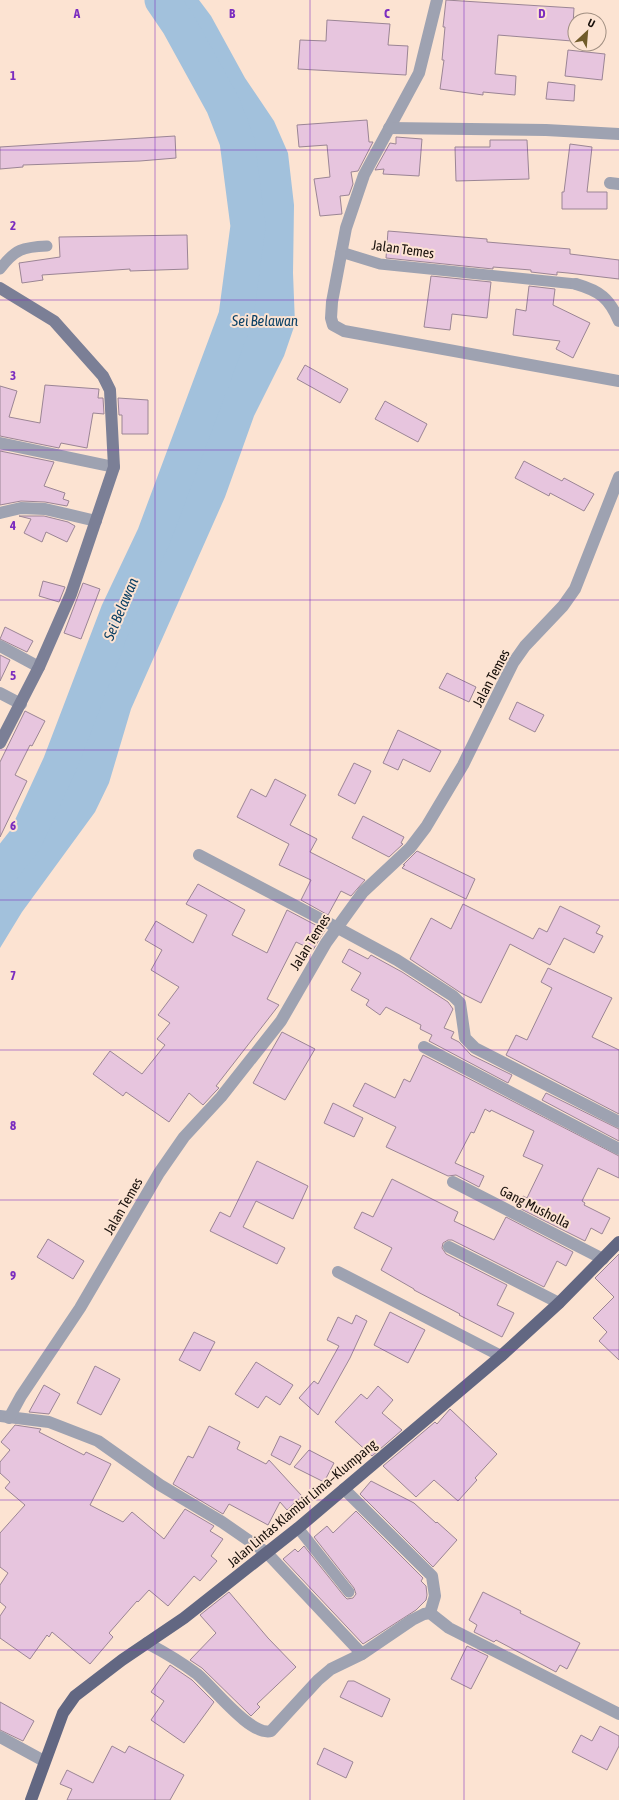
<svg xmlns="http://www.w3.org/2000/svg" width="619" height="1800" viewBox="0 0 619 1800" font-family="'Asap Condensed',sans-serif">
	<style>
		.water { fill: #a2c1dc }
		.lines { fill: none; stroke-linecap: round; stroke-linejoin: round }
		.river { stroke: #a2c1dc; stroke-width: 35 }
		.building { fill: #e7c5de; stroke: #9b8595 }
		.lane { stroke: #9ea2b1; stroke-width: 11 }
		.street { stroke: #9ea2b1; stroke-width: 12 }
		.secondary { stroke: #7b7f96; stroke-width: 12 }
		.primary { stroke: #626782; stroke-width: 12 }
		.grid { fill: none; stroke: #7b2cbf; stroke-width: 1; stroke-opacity: 0.55 }
		.labels { text-anchor: middle; stroke-width: 4; stroke-linejoin: round; paint-order: stroke }
		.street-label { font-size: 14px; fill: #18100b; stroke: #fce3d2 }
		.water-label { font-size: 15px; font-style: italic; fill: #0d4266; stroke: #fce3d2 }
		.grid-label { font-size: 13px; text-anchor: middle; font-weight: bold; fill: #7b2cbf; stroke: #fce3d2; stroke-width: 4; stroke-linejoin: round; paint-order: stroke }
	</style>
	<rect width="100%" height="100%" fill="#fce3d2"/>
	<polygon class="water" points="169,0 199,0 211,16 245,78 274,121 288,153 294,205 293,273 295,324 284,356 254,416 225,497 131,709 109,783 95,812 22,912 0,948 0,859 83,724 137,609 200,419 227,352 241,302 250,251 249,181 242,129 215,69"/>
	<g class="lines">
		<polyline class="river" points="0,872 25,840 60,764 118,612 154,536 236,316 248,226 237,141 223,105 179,25 162,0"/>
	</g>
	<g class="building">
		<polygon points="446,0 574,8 572,41 498,35 495,74 516,76 515,95 483,92 483,95 440,89 444,60 442,60 445,27 443,27"/>
		<polygon points="327,20 390,24 388,45 408,46 406,75 298,69 300,40 326,41"/>
		<polygon points="568,50 605,54 602,80 565,76"/>
		<polygon points="548,82 575,85 574,101 546,99"/>
		<polygon points="367,120 369,142 373,142 358,171 351,172 353,184 349,195 340,196 342,214 320,216 314,179 330,177 327,145 299,147 297,125"/>
		<polygon points="175,136 176,158 140,161 23,165 23,167 0,169 0,147"/>
		<polygon points="396,137 422,139 419,176 383,174 384,169 375,170 390,143 396,144"/>
		<polygon points="490,140 527,140 529,179 456,181 455,147 490,147"/>
		<polygon points="570,144 592,147 587,192 607,192 607,209 562,209 562,192 564,192"/>
		<polygon points="388,231 487,239 487,242 570,249 570,254 619,260 619,279 568,273 557,272 557,275 531,272 531,270 493,267 493,269 386,258"/>
		<polygon points="187,235 188,269 130,271 130,269 42,275 43,280 22,283 19,263 60,257 59,237"/>
		<polygon points="431,276 491,282 487,318 452,314 450,330 424,327"/>
		<polygon points="529,286 555,289 553,305 590,323 573,358 556,349 560,341 513,335 516,309 526,311"/>
		<polygon points="305,365 348,389 340,403 297,379"/>
		<polygon points="45,385 99,389 98,398 103,398 104,414 93,413 87,448 61,443 59,448 0,436 0,386 17,391 9,417 40,423"/>
		<polygon points="118,398 148,400 148,434 122,434 122,415 119,415"/>
		<polygon points="385,401 427,424 418,442 375,419"/>
		<polygon points="0,451 54,462 44,486 65,493 63,499 69,501 67,506 45,502 21,501 0,505"/>
		<polygon points="524,461 562,481 564,478 594,494 584,511 550,493 549,496 515,478"/>
		<polygon points="19,516 44,516 68,522 75,526 67,542 46,532 42,542 24,533 31,519"/>
		<polygon points="43,581 65,587 59,602 39,596"/>
		<polygon points="83,583 100,589 81,639 64,633"/>
		<polygon points="5,627 33,641 27,652 0,639"/>
		<polygon points="0,655 10,660 0,681"/>
		<polygon points="447,673 476,687 469,702 439,688"/>
		<polygon points="517,702 544,715 535,732 509,719"/>
		<polygon points="25,711 45,721 32,746 30,745 15,775 27,781 0,837 0,762"/>
		<polygon points="398,730 441,751 430,772 403,759 398,770 383,763"/>
		<polygon points="354,763 371,771 355,804 338,795"/>
		<polygon points="275,779 306,795 290,825 317,839 310,852 365,880 351,896 341,891 328,915 301,900 311,880 279,865 289,844 237,817 251,789 266,797"/>
		<polygon points="363,816 404,837 401,843 403,844 389,857 352,838"/>
		<polygon points="417,851 475,879 466,899 402,868 405,865 403,865"/>
		<polygon points="198,884 245,910 232,935 267,953 287,910 325,930 313,950 296,942 267,999 279,1005 216,1086 219,1088 215,1092 203,1105 189,1093 169,1122 126,1092 123,1096 93,1074 110,1051 142,1074 165,1045 157,1039 170,1023 158,1015 179,987 151,970 162,950 145,940 156,921 193,943 207,915 186,904"/>
		<polygon points="463,904 533,939 539,928 547,932 560,906 600,926 596,933 603,936 594,953 564,938 550,965 510,944 481,1003 461,993 410,959 431,918 451,929"/>
		<polygon points="349,949 368,959 371,955 402,972 448,1002 453,1009 444,1028 454,1032 451,1038 459,1042 471,1055 512,1075 508,1083 429,1041 432,1035 420,1029 421,1025 386,1007 380,1015 366,1005 369,1000 351,990 361,973 342,962"/>
		<polygon points="548,968 612,998 592,1037 619,1050 619,1114 506,1055 516,1035 527,1040 552,988 541,982"/>
		<polygon points="282,1032 315,1049 285,1100 253,1083"/>
		<polygon points="423,1055 619,1156 619,1178 598,1168 582,1201 585,1203 584,1205 610,1218 602,1234 591,1228 585,1241 517,1207 523,1196 527,1198 543,1165 523,1156 534,1131 491,1110 490,1112 485,1109 474,1133 471,1132 455,1163 484,1176 479,1187 456,1175 448,1176 386,1147 396,1127 353,1106 365,1083 395,1098 404,1079 410,1082"/>
		<polygon points="546,1093 619,1129 619,1141 542,1100"/>
		<polygon points="333,1103 363,1118 354,1137 324,1123"/>
		<polygon points="257,1161 308,1186 293,1219 256,1201 243,1227 285,1248 277,1264 210,1231 220,1212 230,1217"/>
		<polygon points="392,1179 458,1212 454,1221 494,1240 506,1217 573,1252 566,1266 557,1261 544,1287 452,1240 448,1240 443,1243 442,1248 446,1254 507,1285 497,1305 514,1313 502,1337 459,1315 460,1314 414,1290 414,1289 381,1270 392,1248 354,1228 362,1212 373,1217"/>
		<polygon points="48,1239 84,1261 73,1279 37,1257"/>
		<polygon points="619,1254 619,1360 599,1341 607,1332 593,1318 614,1297 595,1278"/>
		<polygon points="390,1312 425,1330 408,1363 374,1345"/>
		<polygon points="356,1315 367,1321 350,1358 318,1415 299,1398 314,1381 318,1384 339,1346 327,1340 338,1317 352,1324"/>
		<polygon points="194,1332 215,1342 200,1371 179,1360"/>
		<polygon points="256,1362 293,1385 280,1405 266,1396 258,1408 235,1394"/>
		<polygon points="95,1366 120,1379 101,1415 77,1403"/>
		<polygon points="44,1385 60,1394 49,1414 29,1412"/>
		<polygon points="378,1386 393,1400 382,1413 402,1430 372,1456 335,1422 361,1394 367,1399"/>
		<polygon points="450,1409 497,1454 475,1478 477,1480 458,1501 434,1480 416,1497 383,1466 435,1422 437,1424"/>
		<polygon points="15,1425 41,1429 39,1432 84,1455 86,1452 111,1464 90,1505 123,1522 132,1512 164,1539 185,1509 214,1526 210,1531 223,1539 211,1556 217,1561 200,1581 194,1576 168,1606 149,1590 138,1602 137,1601 109,1633 113,1637 90,1664 52,1632 49,1637 47,1635 30,1659 0,1638 0,1616 6,1607 0,1602 0,1585 8,1573 0,1567 0,1533 25,1505 5,1488 10,1482 0,1473 0,1462 10,1450 1,1442"/>
		<polygon points="209,1426 240,1442 237,1449 266,1464 269,1460 302,1496 287,1510 280,1502 268,1525 229,1504 223,1514 173,1484 188,1456 193,1458"/>
		<polygon points="280,1436 301,1446 290,1465 271,1455"/>
		<polygon points="309,1450 334,1463 324,1482 294,1467"/>
		<polygon points="371,1481 414,1503 436,1523 437,1522 457,1540 433,1567 360,1494"/>
		<polygon points="356,1511 423,1578 421,1581 426,1586 427,1595 426,1600 416,1610 363,1644 283,1559 295,1549 298,1552 304,1546 344,1596 347,1599 353,1598 356,1594 354,1588 314,1537 327,1526 333,1533"/>
		<polygon points="229,1592 268,1638 296,1667 257,1704 260,1707 251,1716 202,1668 190,1660 216,1633 200,1615"/>
		<polygon points="483,1592 521,1611 520,1613 580,1643 567,1669 560,1665 556,1672 496,1640 494,1642 474,1632 477,1625 469,1620"/>
		<polygon points="467,1646 488,1656 471,1689 451,1679"/>
		<polygon points="170,1665 192,1680 214,1702 184,1743 151,1720 164,1701 151,1692"/>
		<polygon points="348,1681 354,1681 390,1699 382,1717 340,1697"/>
		<polygon points="0,1702 34,1721 23,1741 0,1730"/>
		<polygon points="600,1726 619,1736 619,1746 607,1770 572,1752 581,1735 592,1741"/>
		<polygon points="112,1746 125,1753 129,1746 184,1775 170,1800 67,1800 72,1789 60,1784 67,1770 93,1783"/>
		<polygon points="324,1748 353,1762 346,1778 317,1764"/>
	</g>
	<g class="lines">
		<g class="lane">
			<polyline points="341,252 380,264 576,284"/>
			<path d="M 0,269 C 15,249 23,247 47,246"/>
			<polyline points="298,1528 349,1592"/>
		</g>
		<g class="street">
			<polyline points="437,0 419,73 364,175 346,228 332,302 331,318 333,325 344,331 619,381"/>
			<polyline points="389,128 546,130 619,134"/>
			<polyline points="610,183 619,184"/>
			<path d="M 576,284 C 600,291 609,298 619,321"/>
			<polyline points="0,443 114,467"/>
			<polyline points="0,513 21,508 45,509 96,521"/>
			<polyline points="0,646 39,667"/>
			<polyline points="0,693 21,704"/>
			<polyline points="199,855 336,927 397,960 453,996 460,1003 465,1038 475,1048 619,1122"/>
			<polyline points="424,1047 619,1149"/>
			<polyline points="453,1182 603,1259"/>
			<polyline points="449,1247 559,1303"/>
			<polyline points="338,1272 501,1356"/>
			<polyline points="0,1416 49,1422 98,1441 160,1485 222,1522 267,1553 362,1654"/>
			<polyline points="9,1418 21,1396 80,1308 159,1173 184,1137 221,1097 281,1021 326,943 363,892 410,848 426,827 463,765 513,663 525,646 563,606 575,589 619,477"/>
			<polyline points="344,1489 432,1576 435,1596 430,1613"/>
			<path d="M 147,1643 C 164,1652 181,1662 197,1674 C 212,1686 251,1737 271,1731 L 318,1680 L 331,1669 L 362,1654 L 412,1620 L 424,1614 L 430,1613 L 449,1628 L 619,1714"/>
			<polyline points="0,1737 44,1761"/>
		</g>
		<polyline class="secondary" points="0,288 54,321 103,376 110,390 114,467 71,594 39,667 0,743"/>
		<polyline class="primary" points="31,1800 63,1713 75,1696 122,1660 184,1618 298,1528 501,1356 559,1303 619,1242"/>
	</g>
	<path class="grid" d="M 155,0 L 155,1800M 310,0 L 310,1800M 464,0 L 464,1800M 0,150 L 619,150M 0,300 L 619,300M 0,450 L 619,450M 0,600 L 619,600M 0,750 L 619,750M 0,900 L 619,900M 0,1050 L 619,1050M 0,1200 L 619,1200M 0,1350 L 619,1350M 0,1500 L 619,1500M 0,1650 L 619,1650"/>
	<g class="labels">
		<g class="street-label">
			<text transform="translate(403 249) rotate(8)" y="5">Jalan Temes</text>
			<text transform="translate(491 678) rotate(-62)" y="5">Jalan Temes</text>
			<text transform="translate(310 942) rotate(-58)" y="5">Jalan Temes</text>
			<text transform="translate(123 1206) rotate(-60)" y="5">Jalan Temes</text>
			<text transform="translate(535 1207) rotate(27)" y="5">Gang Musholla</text>
			<text transform="translate(302 1503) rotate(-40)" y="5">Jalan Lintas Klambir Lima–Klumpang</text>
		</g>
		<g class="water-label">
			<text x="265" y="326">Sei Belawan</text>
			<text transform="translate(121 609) rotate(-67)" y="5">Sei Belawan</text>
		</g>
	</g>
	<g class="grid-label">
		<text x="77" y="18">A</text>
		<text x="232" y="18">B</text>
		<text x="387" y="18">C</text>
		<text x="542" y="18">D</text>
		<text x="13" y="80">1</text>
		<text x="13" y="230">2</text>
		<text x="13" y="380">3</text>
		<text x="13" y="530">4</text>
		<text x="13" y="680">5</text>
		<text x="13" y="830">6</text>
		<text x="13" y="980">7</text>
		<text x="13" y="1130">8</text>
		<text x="13" y="1280">9</text>
	</g>
	<g transform="translate(587 32) rotate(26)"><circle r="19" fill="#fce3d2" stroke="#a18f82"/>
	<path d="M0-3L7 15L0 10L-7 15Z" fill="#705b2a"/>
	<text y="-6" font-size="11" font-weight="bold" text-anchor="middle" fill="#18100b">U</text>
	</g>
</svg>
